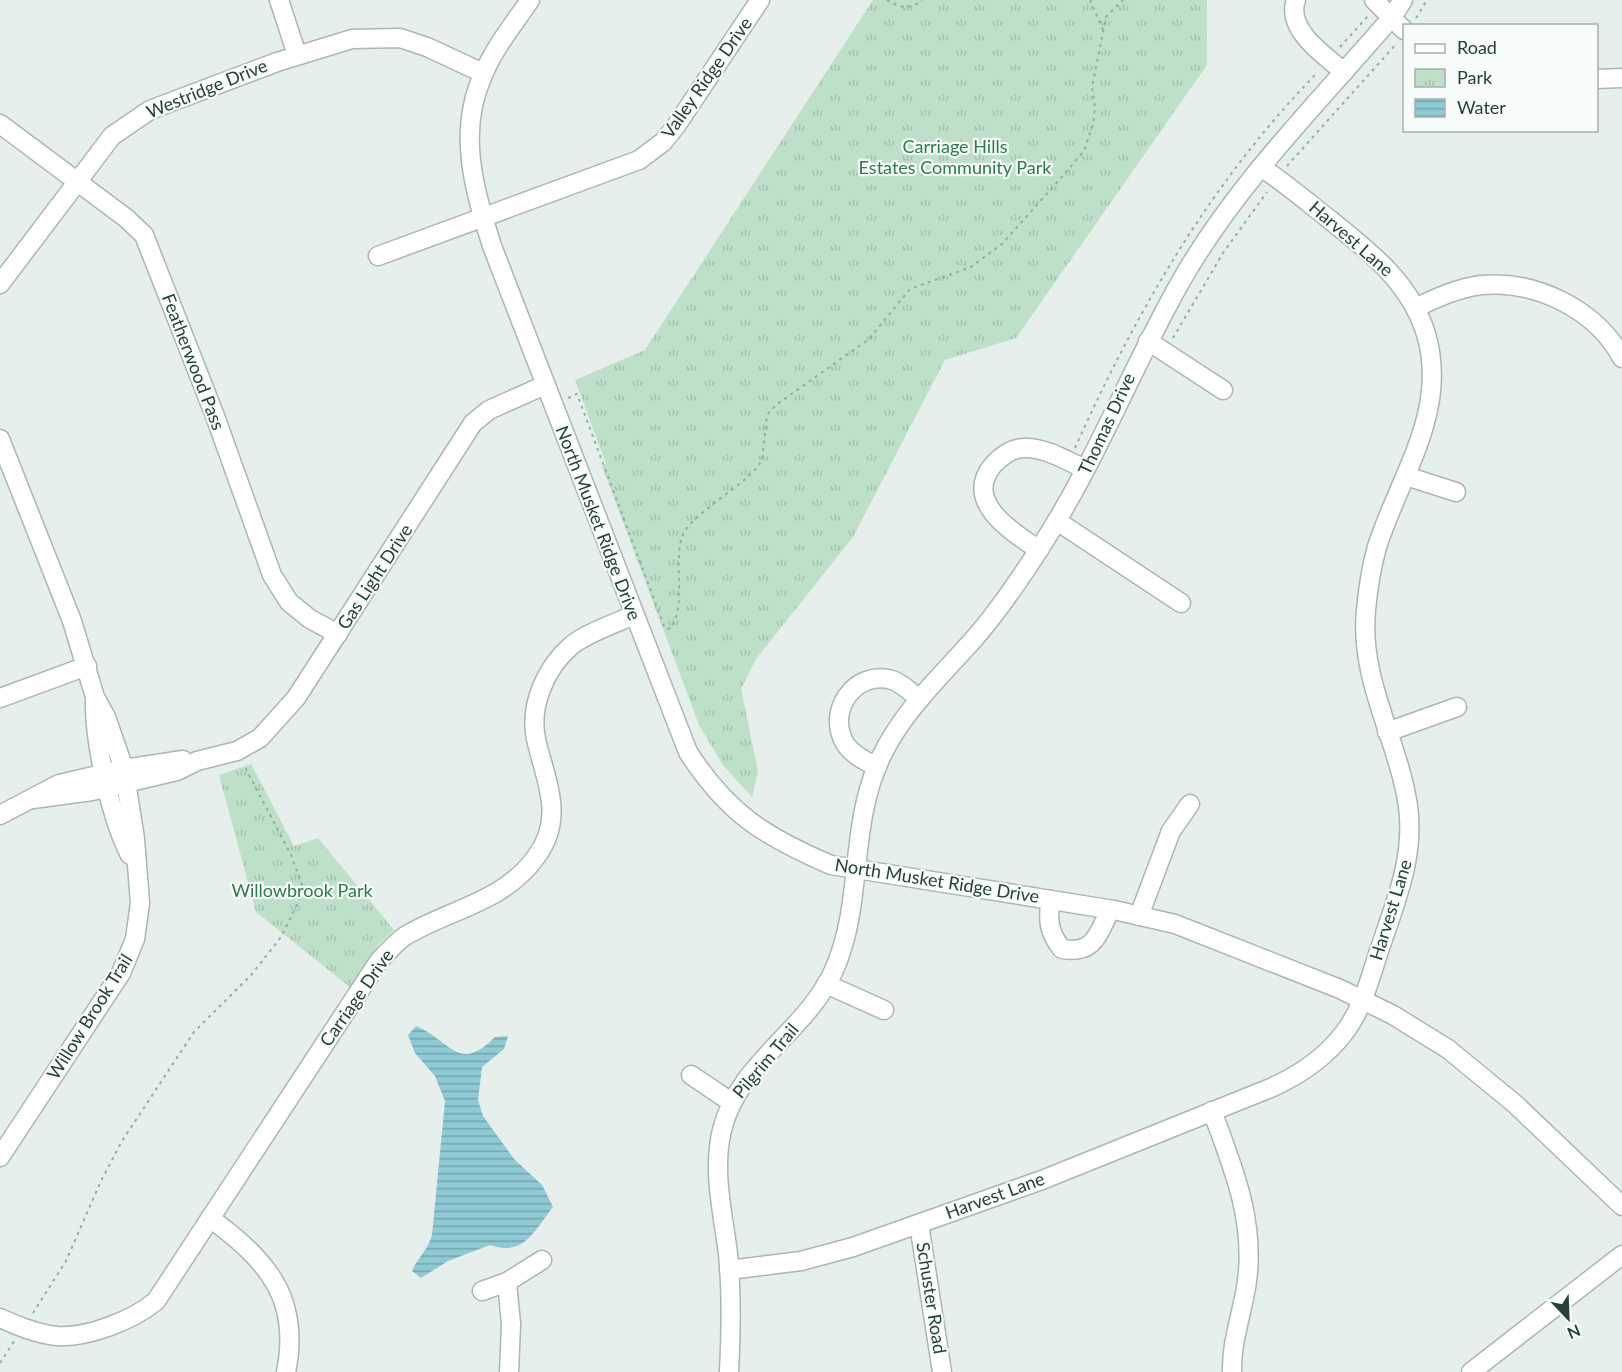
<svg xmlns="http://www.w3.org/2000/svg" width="1622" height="1372" viewBox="0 0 1622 1372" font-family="Lato,sans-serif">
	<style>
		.park { fill: url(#park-tufts) }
		.water { fill: url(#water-rules) }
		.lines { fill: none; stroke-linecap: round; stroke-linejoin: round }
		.minor-casing { stroke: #a8b8b2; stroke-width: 21 }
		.path { stroke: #86b3a5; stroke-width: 2; stroke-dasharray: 3 4.5; stroke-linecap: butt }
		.minor { stroke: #fff; stroke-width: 18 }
		.labels { text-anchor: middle; stroke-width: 4.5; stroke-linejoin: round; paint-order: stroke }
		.street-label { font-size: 18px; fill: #24423a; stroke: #f7fbf9 }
		.park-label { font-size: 18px; fill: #2d7a4b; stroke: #f7fbf9 }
	</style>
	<defs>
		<pattern id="park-tufts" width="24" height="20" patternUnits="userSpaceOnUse" patternTransform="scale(1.5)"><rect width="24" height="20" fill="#bfe0c8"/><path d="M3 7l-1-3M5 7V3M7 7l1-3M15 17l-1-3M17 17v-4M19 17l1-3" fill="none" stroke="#a4c1ad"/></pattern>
		<pattern id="water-rules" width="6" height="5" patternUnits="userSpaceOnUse" patternTransform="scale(1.5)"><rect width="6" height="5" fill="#8ec9d4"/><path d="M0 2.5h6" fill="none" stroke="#74a5ad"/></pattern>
	</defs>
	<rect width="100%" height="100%" fill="#e6efeb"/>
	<g class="park">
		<polygon points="873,0 1207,0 1207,65 1016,338 945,360 853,537 756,659 741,689 758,771 752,797 723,765 699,725 602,466 606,464 575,380 645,350"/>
		<polygon points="251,764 294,846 318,838 394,930 379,944 351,988 256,912 219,775"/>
	</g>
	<path class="water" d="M 416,1026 C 451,1041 459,1074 495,1037 L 508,1036 L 504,1049 L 482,1067 L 478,1100 L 483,1116 L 514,1159 L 542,1185 L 553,1207 C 534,1231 524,1257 490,1245 L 448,1261 L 421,1278 L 412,1271 C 418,1257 428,1250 432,1235 L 445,1101 L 435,1076 L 415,1053 L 408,1035 Z"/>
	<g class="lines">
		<g class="minor-casing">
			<g id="minor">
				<polyline points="279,0 297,55"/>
				<path d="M 530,0 C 514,24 494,48 483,75 C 457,132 474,189 492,246 L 688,752 C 727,813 765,837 831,865 L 1114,910 L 1175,924 L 1340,989 L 1393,1015 L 1448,1049 L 1515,1104 L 1622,1206"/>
				<path d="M 1296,0 C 1285,29 1325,56 1344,72"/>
				<polyline points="1374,0 1404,30"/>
				<polyline points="1596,79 1622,78"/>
				<polyline points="0,124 126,218 144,235 215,416 272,575 289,602 310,619 338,634"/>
				<polyline points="378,256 639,160 663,142 676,126 760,0"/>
				<polyline points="0,284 112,136 150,110 277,62 352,39 400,38 427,47 483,73"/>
				<path d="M 1415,308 C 1436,298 1458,288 1481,285 C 1535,280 1596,309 1622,358"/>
				<polyline points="1148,341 1223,390"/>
				<polyline points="0,439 72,621 95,697 106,717 124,769 135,839 140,903 135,939 121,973 0,1157"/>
				<polyline points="1406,476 1456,492"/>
				<polyline points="1057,521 1181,603"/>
				<path d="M 1039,550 C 1014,533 962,502 993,465 C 1000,457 1012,448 1024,448 C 1045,447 1067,461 1085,469"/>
				<polyline points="0,698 87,666"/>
				<path d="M 95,701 C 94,741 111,819 130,855"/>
				<polyline points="1387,732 1457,707"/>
				<path d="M 877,767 C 866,761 854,756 846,745 C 825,713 854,669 892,680 C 902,683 911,693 920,699"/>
				<polyline points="33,799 92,791 177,771 197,761 237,751 260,738 296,698 473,423 489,410 545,385"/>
				<polyline points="0,815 59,784 124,769 183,760"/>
				<path d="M 1051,900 C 1047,920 1049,933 1062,949 C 1093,954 1097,937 1109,912 L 1114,910"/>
				<polyline points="1139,916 1171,831 1190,804"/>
				<polyline points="826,984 884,1010"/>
				<polyline points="691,1075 731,1102"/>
				<path d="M 1212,1111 C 1233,1167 1255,1220 1247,1281 C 1243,1312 1231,1341 1232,1372"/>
				<path d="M 210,1218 C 267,1260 301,1298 286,1372"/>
				<polyline points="919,1224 942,1372"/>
				<path d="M 729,1270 L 801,1261 L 853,1247 L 1042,1180 L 1273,1087 C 1301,1074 1325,1058 1344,1033 C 1362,1010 1370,979 1379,951 C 1395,903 1415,858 1408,806 C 1398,739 1359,680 1366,610 C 1368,589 1371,568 1377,547 C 1399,477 1449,412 1426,334 C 1410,282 1370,252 1329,219 C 1306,201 1285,183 1261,167"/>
				<polyline points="507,1282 511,1324 509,1372"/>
				<polyline points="482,1291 507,1282 542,1260"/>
				<path d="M 0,1318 C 18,1326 37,1334 57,1336 C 88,1338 133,1320 156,1301 L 379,961 C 387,953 395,943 405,936 C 450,909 504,902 536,857 C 566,817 545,780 536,739 C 529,705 546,667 572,645 C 589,632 614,624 634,615"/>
				<path d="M 729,1372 C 731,1333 732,1293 728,1254 C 723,1213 712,1171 722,1130 C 738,1063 807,1031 834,970 C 864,903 848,827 881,757 C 903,711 940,677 973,640 C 997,613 1018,582 1038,551 C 1094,466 1131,369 1181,281 C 1237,183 1319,102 1392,17 L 1403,0"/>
				<polyline points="1471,1372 1622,1255"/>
			</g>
		</g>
		<g class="path">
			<path d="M 887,0 C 899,8 911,10 922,0"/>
			<polyline points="1090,0 1103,30"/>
			<polyline points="1416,18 1427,0"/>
			<polyline points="1340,47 1368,16"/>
			<polyline points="1287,166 1397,43"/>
			<polyline points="1173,338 1223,253 1267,192"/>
			<path d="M 568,398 L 577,394 L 664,626 L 666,629 L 671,628 C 687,602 673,566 682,537 C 689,515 743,487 759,465 L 762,460 L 767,415 L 776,405 L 869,339 L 910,289 L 971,267 L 1002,244 L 1053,187 L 1084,151 L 1093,124 L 1095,108 L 1092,87 L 1106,17 L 1123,0"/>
			<path d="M 1075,448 C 1137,310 1212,180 1318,72"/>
			<polyline points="33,1313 66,1261 100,1183 122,1141 194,1032 252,974 281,937 300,899 302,885 291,855 245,767"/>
			<polyline points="0,1363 15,1340"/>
		</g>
		<use href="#minor" class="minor"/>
	</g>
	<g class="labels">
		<g class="street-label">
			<text transform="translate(707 78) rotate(-55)" y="6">Valley Ridge Drive</text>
			<text transform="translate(207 89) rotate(-22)" y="6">Westridge Drive</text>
			<text transform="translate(1351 239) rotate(41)" y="6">Harvest Lane</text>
			<text transform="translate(193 362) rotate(69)" y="6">Featherwood Pass</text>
			<text transform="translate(1107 424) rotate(-65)" y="6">Thomas Drive</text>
			<text transform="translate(598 523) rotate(69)" y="6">North Musket Ridge Drive</text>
			<text transform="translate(375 577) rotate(-57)" y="6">Gas Light Drive</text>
			<text transform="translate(937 881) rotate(9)" y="6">North Musket Ridge Drive</text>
			<text transform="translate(1391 910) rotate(-73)" y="6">Harvest Lane</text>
			<text transform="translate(357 998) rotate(-55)" y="6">Carriage Drive</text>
			<text transform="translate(90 1017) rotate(-58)" y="6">Willow Brook Trail</text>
			<text transform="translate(766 1061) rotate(-50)" y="6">Pilgrim Trail</text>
			<text transform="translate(995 1196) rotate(-20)" y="6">Harvest Lane</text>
			<text transform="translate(931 1298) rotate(81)" y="6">Schuster Road</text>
		</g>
		<g class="park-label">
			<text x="955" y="153">Carriage Hills<tspan x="955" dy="21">Estates Community Park</tspan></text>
			<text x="302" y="897">Willowbrook Park</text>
		</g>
	</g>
	<rect x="1403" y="24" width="195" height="108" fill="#f7fbf9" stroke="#a3b1ad" stroke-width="1.5"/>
	<rect x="1415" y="44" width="30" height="9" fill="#ffffff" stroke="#a3b1ad" stroke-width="1.5"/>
	<text x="1457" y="54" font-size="18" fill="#24423a">Road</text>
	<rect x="1415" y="69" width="30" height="18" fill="url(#park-tufts)" stroke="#a3b1ad" stroke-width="1.5"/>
	<text x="1457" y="84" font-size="18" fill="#24423a">Park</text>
	<rect x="1415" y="99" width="30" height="18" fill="url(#water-rules)" stroke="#a3b1ad" stroke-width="1.5"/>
	<text x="1457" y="114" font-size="18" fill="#24423a">Water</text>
	<g transform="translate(1568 1318) rotate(157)" stroke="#f7fbf9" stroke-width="4.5" paint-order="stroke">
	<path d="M0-4.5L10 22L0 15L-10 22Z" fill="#24423a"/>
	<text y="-9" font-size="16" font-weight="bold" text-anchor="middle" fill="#24423a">N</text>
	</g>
</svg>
